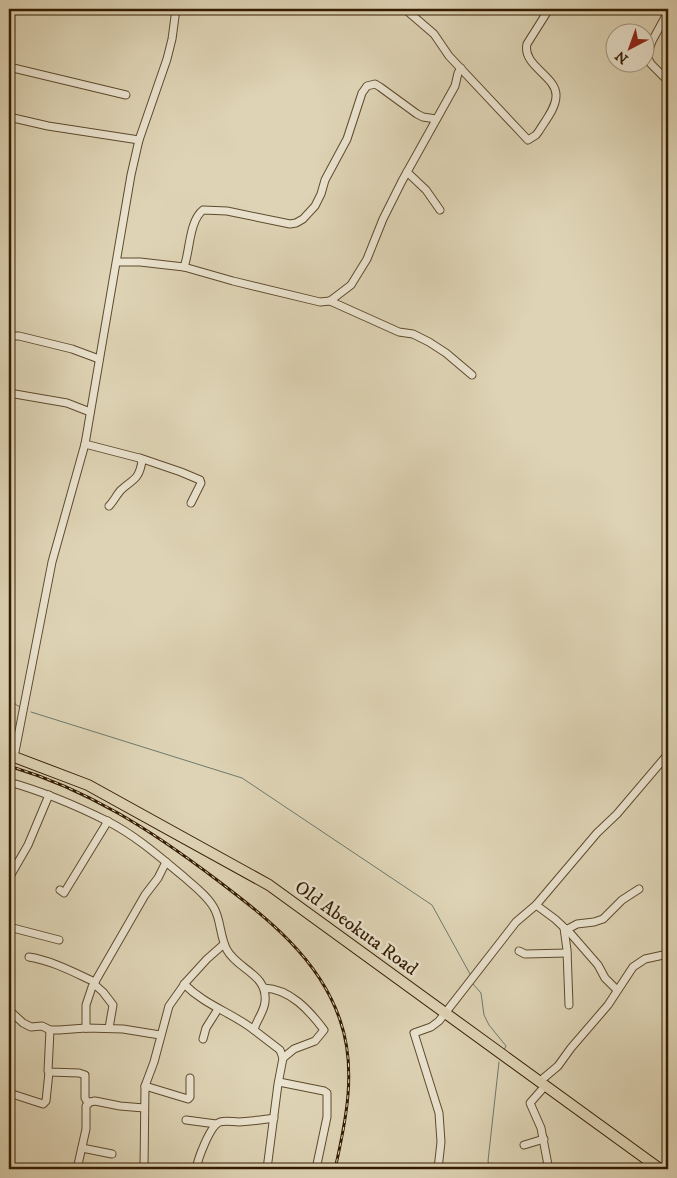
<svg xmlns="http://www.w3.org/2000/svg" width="677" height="1178" viewBox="0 0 677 1178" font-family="'IM FELL DW Pica',serif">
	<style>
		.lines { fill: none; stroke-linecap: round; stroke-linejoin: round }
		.stream { stroke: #6e796d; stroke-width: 1 }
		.minor-casing { stroke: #5e4a2d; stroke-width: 9 }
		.highway-casing { stroke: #341c00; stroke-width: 12 }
		.minor { stroke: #eae3cf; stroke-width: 7 }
		.highway { stroke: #ded4b5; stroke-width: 10 }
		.rail-casing { stroke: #341c00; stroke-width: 3 }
		.rail { stroke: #eae3cf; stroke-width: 1; stroke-dasharray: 4; stroke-linecap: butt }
		.labels { text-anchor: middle; stroke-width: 5; stroke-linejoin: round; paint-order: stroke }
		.street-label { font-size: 19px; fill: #341c00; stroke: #eae3cf }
	</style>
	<rect width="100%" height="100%" fill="#ded4b5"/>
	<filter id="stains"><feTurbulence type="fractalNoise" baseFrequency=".004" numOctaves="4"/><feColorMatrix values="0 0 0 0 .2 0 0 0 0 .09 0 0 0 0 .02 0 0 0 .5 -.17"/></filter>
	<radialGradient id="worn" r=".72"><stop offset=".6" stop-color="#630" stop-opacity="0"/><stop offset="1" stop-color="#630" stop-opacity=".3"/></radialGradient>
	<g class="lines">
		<g class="stream">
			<polyline points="124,11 125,9"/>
			<polyline points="9,676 15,704 20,707"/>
			<polyline points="31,712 242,778 432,905 470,974"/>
			<polyline points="473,984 481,993 484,1015 489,1025 506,1046 504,1050"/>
			<polyline points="490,1169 488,1161 499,1062"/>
		</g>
		<g class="minor-casing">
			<g id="minor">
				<path d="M 405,9 L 434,34 L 449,56 L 528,140 L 536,135 L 539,131 C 545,121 556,108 556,96 C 557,76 522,66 527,44 L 549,9"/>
				<polyline points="668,12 652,41 647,56 651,64 668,81"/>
				<polyline points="9,67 126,95"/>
				<polyline points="9,117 48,126 139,140"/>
				<polyline points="407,172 426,190 440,210"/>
				<polyline points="117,262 140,262 184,267 233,281 320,302 330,301 351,285 367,259 383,219 402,181 455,86 458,73 461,68"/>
				<path d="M 184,267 C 190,251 189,221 203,210 L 227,211 L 290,224 L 296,223 L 303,219 L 315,206 L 321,194 L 325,180 L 347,139 L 362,93 L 367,86 L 375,84 L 380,87 L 417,114 L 423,117 L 436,119"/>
				<polyline points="330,301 399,332 413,334 429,342 446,353 472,375"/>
				<polyline points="9,336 19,336 72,349 99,359"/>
				<polyline points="9,393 67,403 90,412"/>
				<path d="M 85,444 L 139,458 L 142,461 C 139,480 133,479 121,490 C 117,494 114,501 109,506"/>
				<polyline points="140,458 181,472 200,480 201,483 191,503"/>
				<polyline points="14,757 52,562 85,444 131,175 139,140 167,59 172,39 176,9"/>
				<path d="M 9,782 C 41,791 77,806 107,821 C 135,835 160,857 184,877 C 194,886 209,897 215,910 C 221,922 220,937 227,950 C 238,970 268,974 265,1002 C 264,1012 256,1021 254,1030 L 280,1050 L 283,1058 L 278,1084 L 267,1169"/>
				<polyline points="9,878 28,845 49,795"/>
				<polyline points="60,890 64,893 108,821"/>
				<polyline points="536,905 555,919 571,934 598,965 605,978 617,990"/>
				<polyline points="9,927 59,940"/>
				<polyline points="564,928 567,950 569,1005"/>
				<polyline points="566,930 577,924 594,922 603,919 622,900 639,889"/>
				<polyline points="519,951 525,954 567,953"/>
				<path d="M 29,957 C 53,961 73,972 95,982"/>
				<polyline points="94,984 103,992 113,1005 109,1028"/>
				<path d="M 184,984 C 206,1006 231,1012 254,1030"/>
				<path d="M 264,988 C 290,989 309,1010 324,1030 L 315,1041 L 294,1049 L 283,1058"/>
				<polyline points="9,1010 23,1023 31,1027 42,1026 50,1030 59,1030 86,1028 123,1029 160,1035"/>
				<polyline points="86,1028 86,1005 92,987 145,895 158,878 166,862"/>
				<polyline points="50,1030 48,1071 49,1072 79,1073 85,1075 85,1098 88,1103"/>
				<polyline points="203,1039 206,1028 218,1009"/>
				<polyline points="279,1082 324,1091 327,1093 327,1117 316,1169"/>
				<polyline points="539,1082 558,1066 571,1048 608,1005 633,967 645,959 668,954"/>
				<polyline points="145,1086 188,1099 190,1097 190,1078"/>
				<polyline points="545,1086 530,1103 541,1128 548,1165"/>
				<polyline points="9,1093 43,1104 46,1101 49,1072"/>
				<polyline points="186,1120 216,1124"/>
				<polyline points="524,1145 544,1139"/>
				<polyline points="82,1148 112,1154"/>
				<polyline points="77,1169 86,1129 86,1106 90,1102 95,1101 120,1106 144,1108"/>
				<polyline points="144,1169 145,1086 154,1062 169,1006 186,982 207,959 224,944"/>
				<path d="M 196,1169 C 198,1159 210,1125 220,1122 C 226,1120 233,1122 239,1122 C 251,1121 263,1120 274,1118"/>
				<polyline points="438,1169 441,1142 439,1113 414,1033 431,1027 439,1021 516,922 536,905 597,833 617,814 668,754"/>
			</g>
		</g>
		<g class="highway-casing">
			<polyline id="highway" points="9,755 88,785 269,885 660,1169"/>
		</g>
		<use href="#minor" class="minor"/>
		<use href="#highway" class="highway"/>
		<g class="rail-casing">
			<path id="rail" d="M 9,766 C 89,790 151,830 217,880 C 267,918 319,958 340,1020 C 357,1068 346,1121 335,1169"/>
		</g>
		<use href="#rail" class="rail"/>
	</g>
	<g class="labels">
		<g class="street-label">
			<text transform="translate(357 927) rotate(36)" y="7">Old Abeokuta Road</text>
		</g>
	</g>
	<rect width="677" height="1178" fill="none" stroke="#ded4b5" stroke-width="30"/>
	<rect x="10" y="10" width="657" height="1158" fill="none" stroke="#341c00" stroke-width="2.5"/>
	<rect x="15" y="15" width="647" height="1148" fill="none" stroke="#341c00"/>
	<g transform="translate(630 48) rotate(221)"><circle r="24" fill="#eae3cf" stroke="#a1937c"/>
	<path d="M0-4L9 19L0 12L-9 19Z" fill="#8f2418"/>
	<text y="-8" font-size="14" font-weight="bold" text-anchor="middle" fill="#341c00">N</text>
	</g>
	<rect width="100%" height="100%" filter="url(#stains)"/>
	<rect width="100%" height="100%" fill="url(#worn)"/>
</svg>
